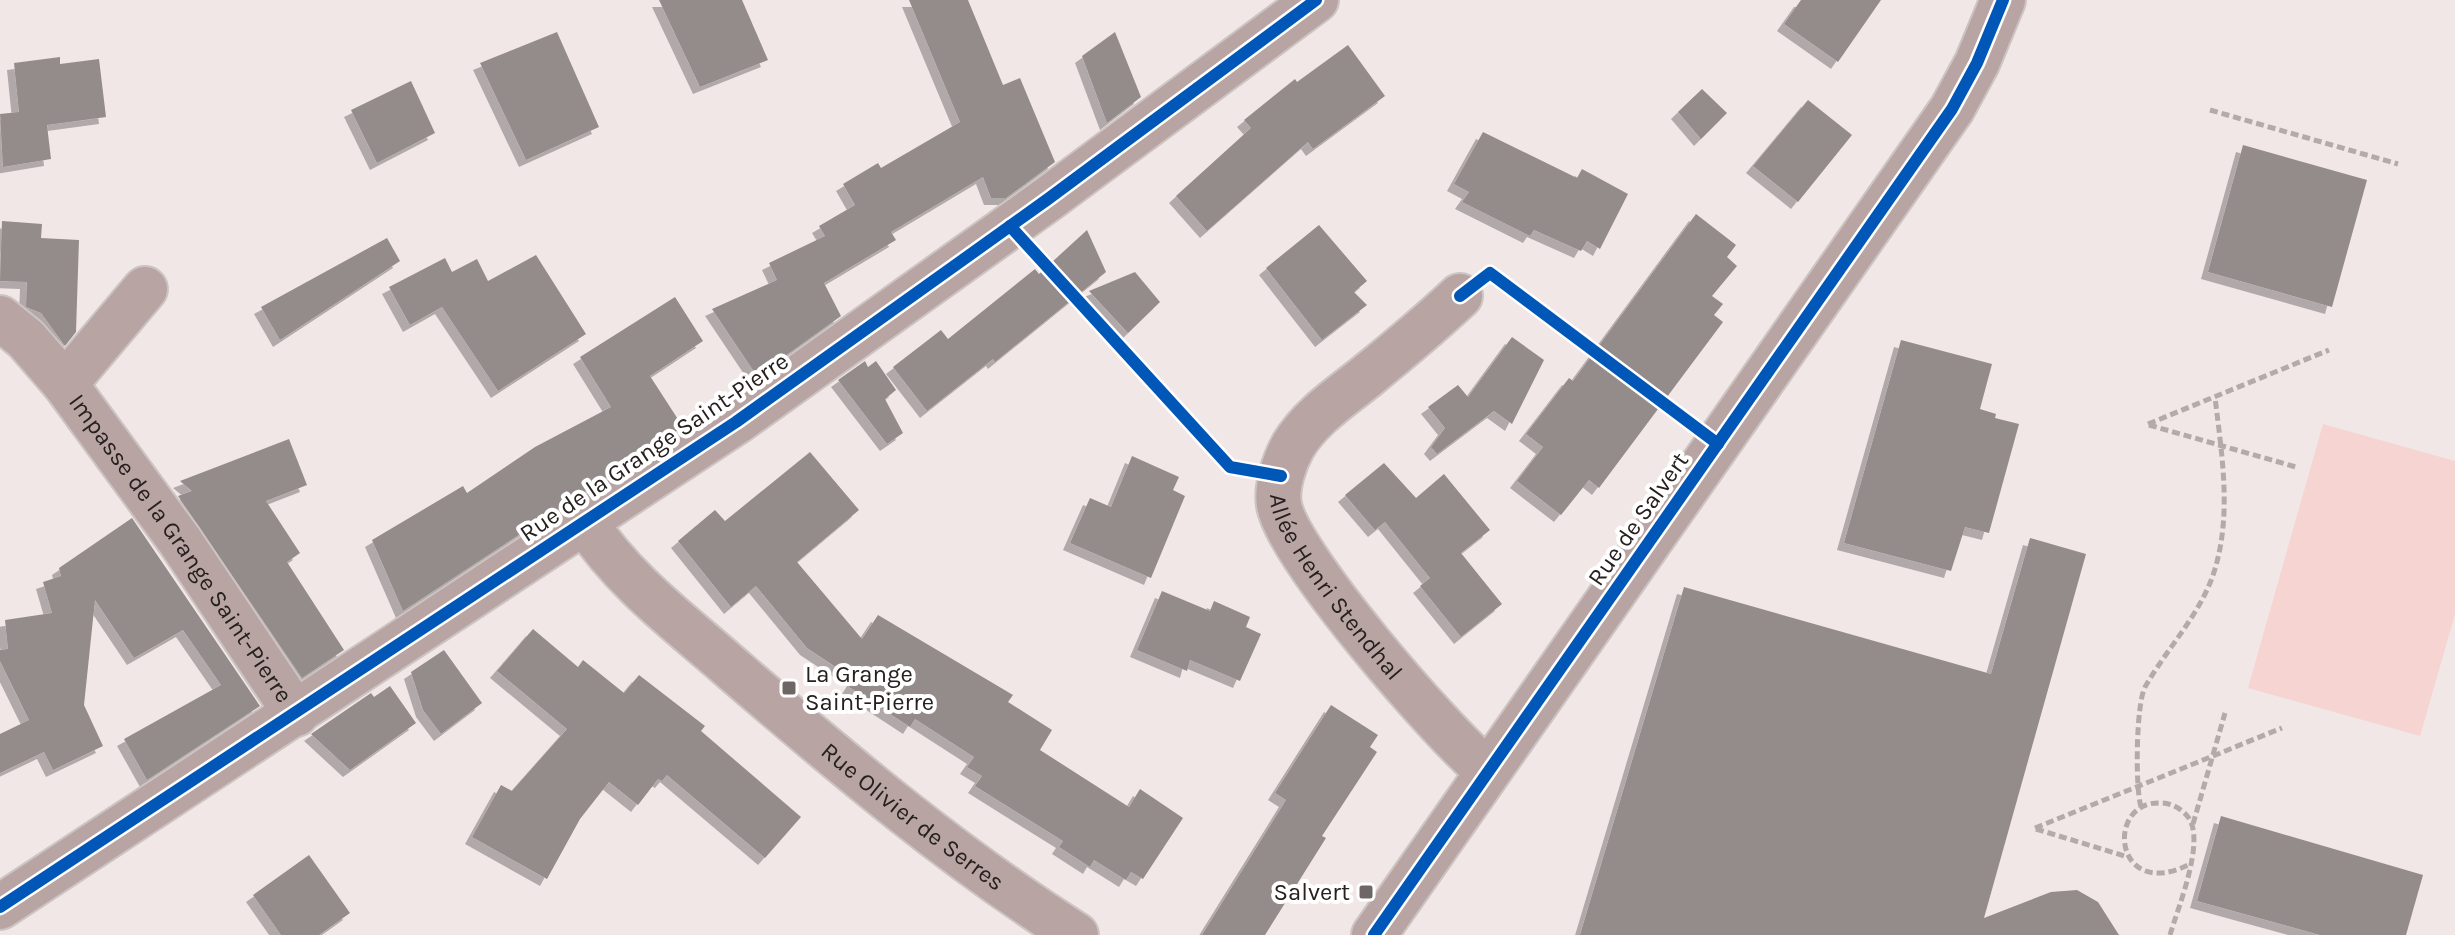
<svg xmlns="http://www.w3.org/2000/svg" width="2455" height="935" viewBox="0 0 2455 935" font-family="Karla,sans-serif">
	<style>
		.green { fill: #f5d4d2 }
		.building { fill: #948c8b; filter: url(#shadow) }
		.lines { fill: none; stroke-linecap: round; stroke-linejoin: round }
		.minor-casing { stroke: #ccc4c3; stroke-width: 48 }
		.path { stroke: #b6aaa9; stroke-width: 5; stroke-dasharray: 8 4; stroke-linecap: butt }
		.minor { stroke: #b8a5a3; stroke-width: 44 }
		.cycleway-casing { stroke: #fff; stroke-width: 17 }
		.cycleway { stroke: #0057b8; stroke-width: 12 }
		.poi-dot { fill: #6e6665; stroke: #fff; stroke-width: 3 }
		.labels { text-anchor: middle; stroke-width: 8; stroke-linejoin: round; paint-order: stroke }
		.street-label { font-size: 24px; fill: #272020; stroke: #fff }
		.poi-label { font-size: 24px; fill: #272020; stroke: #fff; text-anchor: start }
	</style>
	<defs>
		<filter id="shadow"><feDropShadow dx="-7" dy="7" stdDeviation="0" flood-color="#0004"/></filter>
	</defs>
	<rect width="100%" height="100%" fill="#f1e7e6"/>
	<polygon class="green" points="2323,424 2455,461 2455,614 2420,736 2248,688"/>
	<g class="building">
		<polygon points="659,0 742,0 768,60 700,87"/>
		<polygon points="909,0 968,0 1003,85 1020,78 1055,162 1006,198 991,198 983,177 891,232 896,240 824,283 841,316 757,376 712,309 777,280 769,263 825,236 819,226 855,205 843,184 878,163 881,168 960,122"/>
		<polygon points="1801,0 1881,0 1838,62 1784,24"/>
		<polygon points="557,32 599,127 526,160 480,63"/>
		<polygon points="1115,32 1141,97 1107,123 1082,56"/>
		<polygon points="1348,45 1385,96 1313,149 1308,142 1207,231 1176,196 1251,128 1244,120 1295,79 1297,82"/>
		<polygon points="60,57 60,64 99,59 106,117 47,125 51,159 3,167 0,114 19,112 14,63"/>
		<polygon points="411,81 435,133 377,163 351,110"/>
		<polygon points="1702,89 1727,113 1701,139 1678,112"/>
		<polygon points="1808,100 1852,135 1798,202 1753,166"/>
		<polygon points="1483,132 1577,178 1582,169 1628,194 1600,249 1587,241 1581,251 1534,230 1530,236 1462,202 1469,192 1454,184"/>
		<polygon points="2243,145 2367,180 2332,307 2208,272"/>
		<polygon points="1696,214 1736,245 1727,257 1737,266 1712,296 1723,304 1714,315 1723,322 1599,488 1589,480 1561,515 1517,481 1543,447 1526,434 1569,378 1573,381"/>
		<polygon points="2,221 42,224 41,238 79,240 76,332 65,346 41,313 26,307 27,282 0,281"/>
		<polygon points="1319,225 1367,281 1354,292 1367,305 1322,340 1266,268"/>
		<polygon points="1087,230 1106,272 995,362 993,359 927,411 893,367 941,330 948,339 1035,269 1039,274"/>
		<polygon points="387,238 400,261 280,340 261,307"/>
		<polygon points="536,255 586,334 498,391 442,307 410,325 389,287 445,258 452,272 477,259 488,281"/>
		<polygon points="1135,272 1160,302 1128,333 1089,291"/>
		<polygon points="675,297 703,341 650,376 683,427 403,611 372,540 463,486 467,493 535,447 611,407 580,357"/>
		<polygon points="1512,337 1544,360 1512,424 1494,411 1437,454 1431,447 1445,428 1428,407 1458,385 1468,397"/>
		<polygon points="1901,340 1992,364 1980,409 1996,414 1995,418 2019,424 1989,533 1965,527 1951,571 1844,543"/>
		<polygon points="865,361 868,367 876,361 896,390 885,399 903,433 887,444 838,380"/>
		<polygon points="289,439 307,485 266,501 300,553 287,562 344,650 302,678 178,496 192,491 180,481"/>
		<polygon points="810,452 859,510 797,562 862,639 878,615 1013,695 1008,702 1052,730 1040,750 1129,807 1140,789 1183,818 1143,879 1131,872 1126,880 1094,860 1090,867 1059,847 1063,841 975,786 982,776 967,767 974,757 915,719 910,727 849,687 854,679 807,648 756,586 731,607 678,541 715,510 725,521"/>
		<polygon points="1132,456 1179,477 1173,490 1185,496 1151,578 1070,543 1090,498 1111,507"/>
		<polygon points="1384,463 1416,498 1444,474 1490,530 1461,553 1502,604 1461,637 1420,586 1430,578 1385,522 1375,530 1345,495"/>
		<polygon points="132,518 260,706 147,780 124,739 221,685 183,630 134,658 95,600 84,705 103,746 53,770 44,752 0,773 0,734 29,720 0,661 0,650 8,649 5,620 52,613 43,582 61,576 59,568"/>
		<polygon points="2030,538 2086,554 1984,918 2051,892 2077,890 2098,902 2119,935 1580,935 1684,587 1991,674"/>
		<polygon points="1162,591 1210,611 1214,601 1250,617 1246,627 1261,634 1240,681 1190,660 1187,671 1137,650"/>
		<polygon points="533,629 578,667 583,660 624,693 639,675 705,726 701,731 801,817 765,858 667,775 662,781 658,779 638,805 609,782 580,819 547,879 472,837 501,785 512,791 567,729 497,671"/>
		<polygon points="444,650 482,703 441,734 423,710 411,672"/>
		<polygon points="390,686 416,723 350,770 311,734 371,693 374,697"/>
		<polygon points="1331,705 1378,735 1370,747 1377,752 1322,836 1326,838 1265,935 1202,935 1286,800 1275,793"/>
		<polygon points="2221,816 2423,875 2406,935 2320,935 2197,901"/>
		<polygon points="309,855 350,913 319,935 281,935 253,895"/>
	</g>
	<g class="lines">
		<g class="minor-casing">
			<g id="minor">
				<path id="s1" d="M 1460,296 C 1430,324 1399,350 1367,376 C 1341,397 1310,417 1293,446 C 1284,462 1276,487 1279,505 C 1288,556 1443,735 1488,771"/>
				<path id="s2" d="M 0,318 L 26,339 L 65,384 L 180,541 L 296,714"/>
				<polyline points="65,384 145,289"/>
				<path id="s3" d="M 585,522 C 624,582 682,624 735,671 C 845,766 953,857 1076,935"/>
				<polyline points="0,907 736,422 1048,199 1316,0"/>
				<polyline points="1374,935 1952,109 1977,63 2003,0"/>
			</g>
		</g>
		<g class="path">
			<polyline points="2210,110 2398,164"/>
			<polyline points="2148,424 2329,350"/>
			<polyline points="2149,425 2296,467"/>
			<path d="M 2141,807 C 2135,787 2136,705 2145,687 C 2166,650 2197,618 2212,578 C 2233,519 2222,457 2215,397"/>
			<polyline points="2193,824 2225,713"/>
			<polyline points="2035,828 2282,728"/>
			<polyline points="2036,829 2128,857"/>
			<path d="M 2170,935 C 2178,907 2206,841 2188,817 C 2182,809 2171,803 2162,803 C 2104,799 2113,904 2190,864"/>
		</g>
		<use href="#minor" class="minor"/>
		<g class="cycleway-casing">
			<g id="cycleway">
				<polyline points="1010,226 1230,467 1281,476"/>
				<polyline points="1460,296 1490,273 1718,444"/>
				<polyline points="0,907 736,422 1048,199 1316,0"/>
				<polyline points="1374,935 1952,109 1977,63 2003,0"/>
			</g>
		</g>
		<use href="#cycleway" class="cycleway"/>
	</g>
	<g class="poi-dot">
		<rect x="781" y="680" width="16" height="16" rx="4"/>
		<rect x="1358" y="884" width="16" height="16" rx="4"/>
	</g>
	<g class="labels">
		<g class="street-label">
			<text transform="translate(654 447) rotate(-34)" y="8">Rue de la Grange Saint-Pierre</text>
			<text transform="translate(1638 519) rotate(-55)" y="8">Rue de Salvert</text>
			<text dy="8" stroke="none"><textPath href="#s2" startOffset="294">Impasse de la Grange Saint-Pierre</textPath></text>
			<text dy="8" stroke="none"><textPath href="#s1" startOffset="386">Allée Henri Stendhal</textPath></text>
			<text dy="8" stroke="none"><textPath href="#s3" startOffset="442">Rue Olivier de Serres</textPath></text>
		</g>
		<g class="poi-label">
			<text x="805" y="682">La Grange<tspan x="805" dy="28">Saint-Pierre</tspan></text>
			<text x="1350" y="900" text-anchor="end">Salvert</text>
		</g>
	</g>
</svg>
